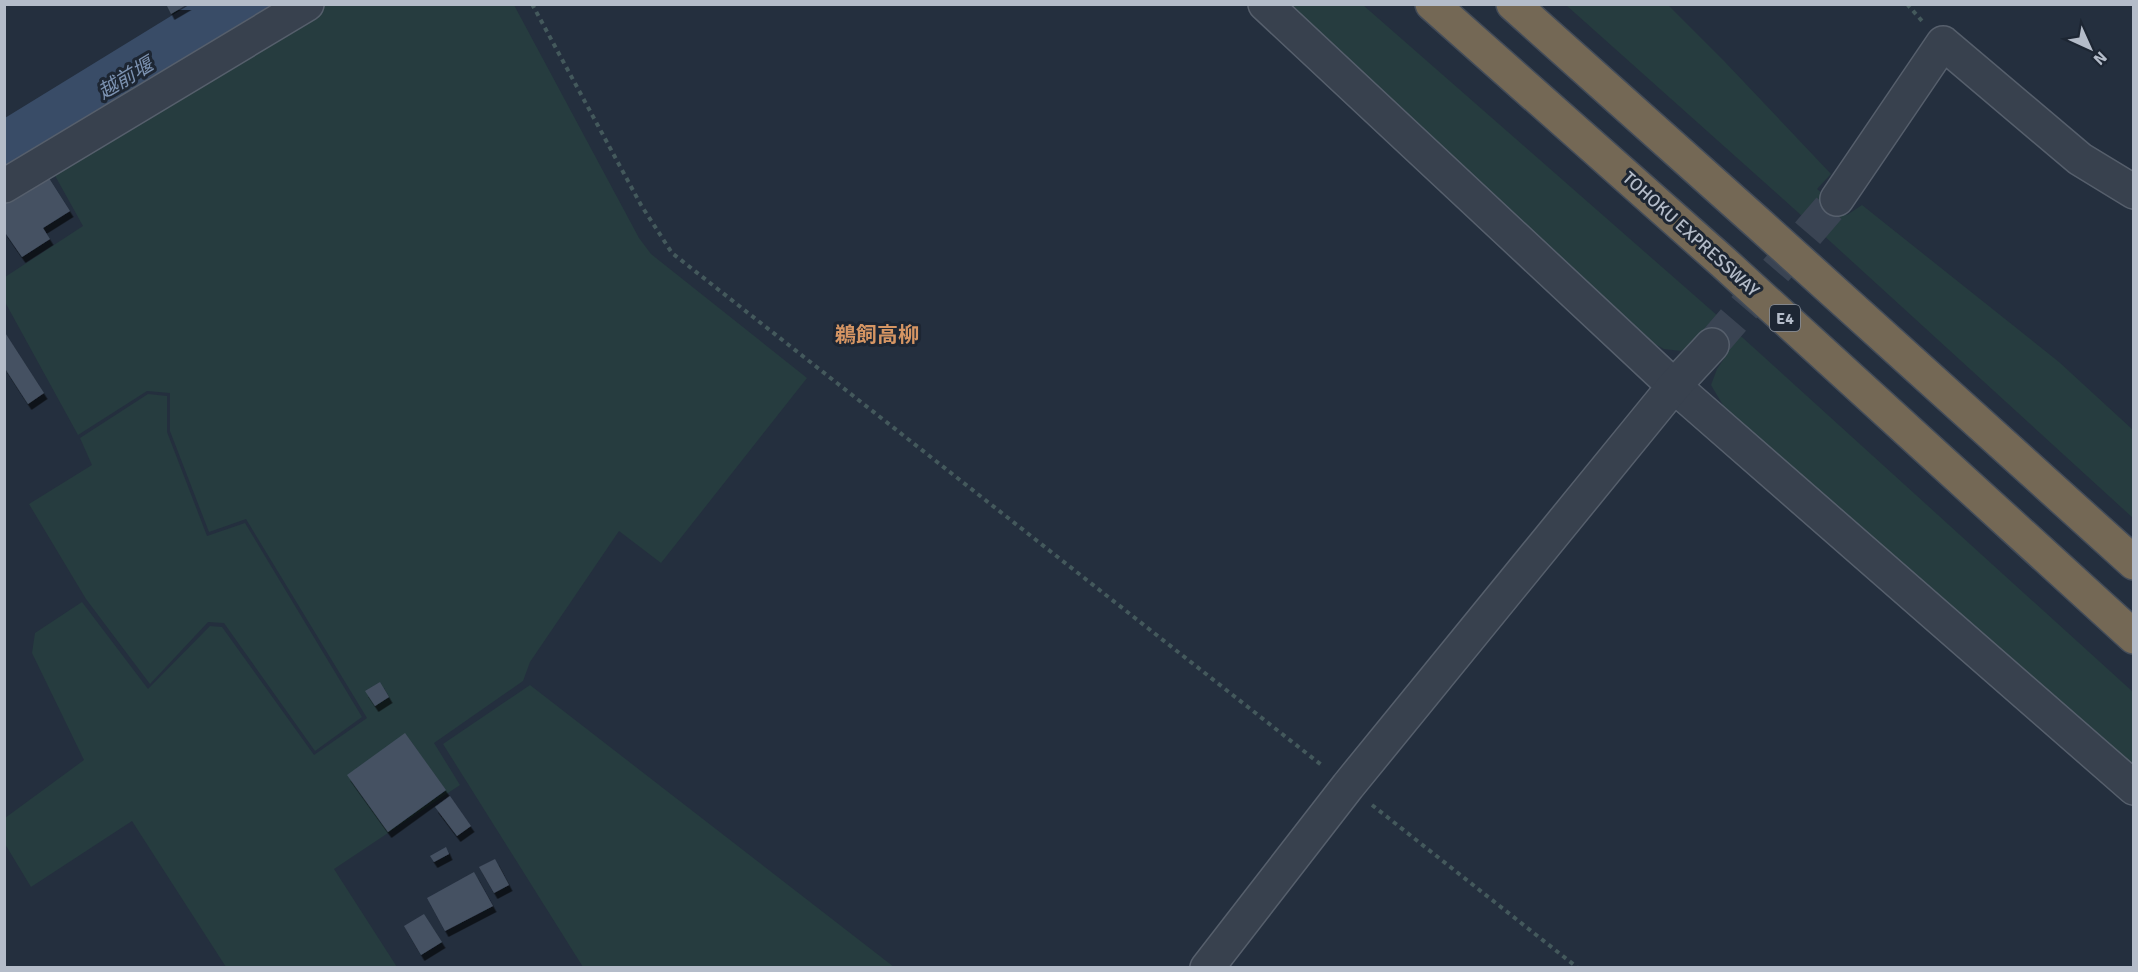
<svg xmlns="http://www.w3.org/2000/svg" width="2138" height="972" viewBox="0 0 2138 972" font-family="Signika,'Noto Sans JP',sans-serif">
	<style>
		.green { fill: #263c3f }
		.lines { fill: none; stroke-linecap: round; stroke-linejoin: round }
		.river { stroke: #394c67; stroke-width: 57 }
		.building { fill: #455162; filter: url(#shadow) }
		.minor-tunnel { stroke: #3a4453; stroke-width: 33; stroke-dasharray: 33 16; stroke-linecap: butt }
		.minor-casing { stroke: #565f6c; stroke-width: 36 }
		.highway-casing { stroke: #434c59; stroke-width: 36 }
		.path { stroke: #44595c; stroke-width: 4; stroke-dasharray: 4.5 4.5; stroke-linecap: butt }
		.minor { stroke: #38414e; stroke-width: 33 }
		.highway { stroke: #746855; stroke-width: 33 }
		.labels { text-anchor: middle; stroke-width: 6; stroke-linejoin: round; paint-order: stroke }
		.shield { fill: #1d2633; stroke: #878f9c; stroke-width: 1.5 }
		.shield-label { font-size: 16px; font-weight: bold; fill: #b4bcc9 }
		.street-label { font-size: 18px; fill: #b4bcc9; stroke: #1d2633 }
		.water-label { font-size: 20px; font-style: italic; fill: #7c92b1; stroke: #1d2633 }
		.quarter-label { font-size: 21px; font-weight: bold; fill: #d59563; stroke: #1d2633 }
	</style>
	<defs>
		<filter id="shadow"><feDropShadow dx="3.5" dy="6" stdDeviation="0" flood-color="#0009"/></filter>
	</defs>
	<rect width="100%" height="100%" fill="#242f3e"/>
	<g class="green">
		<polygon points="321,5 514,5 639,238 651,254 807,378 661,563 619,531 530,662 523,681 434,743 460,785 334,869 397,967 226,967 132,821 31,887 5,844 5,818 84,760 32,653 35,633 82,602 148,689 210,626 222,627 314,755 367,718 246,519 209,532 170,431 170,393 147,391 78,435 5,302 5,277 83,226 53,172"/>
		<polygon points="1278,5 1363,5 1743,338 2133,692 2133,774 1727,412 1711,385 1717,369 1727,354 1705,334 1681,351 1664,349 1636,334"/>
		<polygon points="1566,5 1668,5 1725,62 1831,174 1817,189 1847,215 1862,205 2059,362 2133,430 2133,518 1821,233"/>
		<polygon points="148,394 167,396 167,432 207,536 245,523 362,717 315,751 224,623 208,622 150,684 86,599 29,504 92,465 80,438"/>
		<polygon points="530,685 894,967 583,967 443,744"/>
	</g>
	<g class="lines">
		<polyline class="river" points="4,152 245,4"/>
	</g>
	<g class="building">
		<polygon points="166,4 188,4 171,14"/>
		<polygon points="47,175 70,211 43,228 50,239 22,257 4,231 4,203"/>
		<polygon points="4,331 44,393 28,404 4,367"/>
		<polygon points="380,682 389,697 375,706 365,691"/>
		<polygon points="405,733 446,790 388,832 347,775"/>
		<polygon points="450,796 471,826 457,836 435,807"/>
		<polygon points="446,847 449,854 434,862 430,856"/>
		<polygon points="495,859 509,885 494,893 479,867"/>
		<polygon points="474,872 493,906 445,931 427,898"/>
		<polygon points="424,914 442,942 421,955 404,926"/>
	</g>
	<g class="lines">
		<polyline class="minor-tunnel" points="1712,345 1837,199"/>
		<g class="minor-casing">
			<g id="minor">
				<polyline points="1265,4 1674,386 2134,788"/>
				<polyline points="4,186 307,4"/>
				<polyline points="1837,199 1943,43 2080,159 2134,192"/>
				<polyline points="1207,968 1348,786 1674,386 1712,345"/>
			</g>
		</g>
		<g class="highway-casing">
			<g id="highway">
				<polyline points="1432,4 1723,262 2134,637"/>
				<polyline points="1513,4 1759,224 2134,563"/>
			</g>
		</g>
		<g class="path">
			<polyline points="532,4 641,205 672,253 1324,767"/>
			<polyline points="1907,4 1922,21"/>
			<polyline points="1372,805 1578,968"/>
		</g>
		<use href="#minor" class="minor"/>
		<use href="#highway" class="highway"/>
	</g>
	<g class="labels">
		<rect class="shield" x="1770" y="305" width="30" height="26" rx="4.5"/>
		<g class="shield-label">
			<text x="1785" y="324">E4</text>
		</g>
		<g class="street-label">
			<text transform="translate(1691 234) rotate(42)" y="6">TOHOKU EXPRESSWAY</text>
		</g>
		<g class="water-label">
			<text transform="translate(125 78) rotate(-31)" y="7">越前堰</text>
		</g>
		<g class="quarter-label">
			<text x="877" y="342">鵜飼高柳</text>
		</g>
	</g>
	<rect width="2138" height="972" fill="none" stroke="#b4bcc9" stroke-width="12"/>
	<g transform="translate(2090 48) rotate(135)" stroke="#1d2633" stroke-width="4.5" paint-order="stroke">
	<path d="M0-4.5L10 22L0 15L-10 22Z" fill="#b4bcc9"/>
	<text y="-9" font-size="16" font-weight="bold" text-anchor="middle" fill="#b4bcc9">N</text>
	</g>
</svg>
